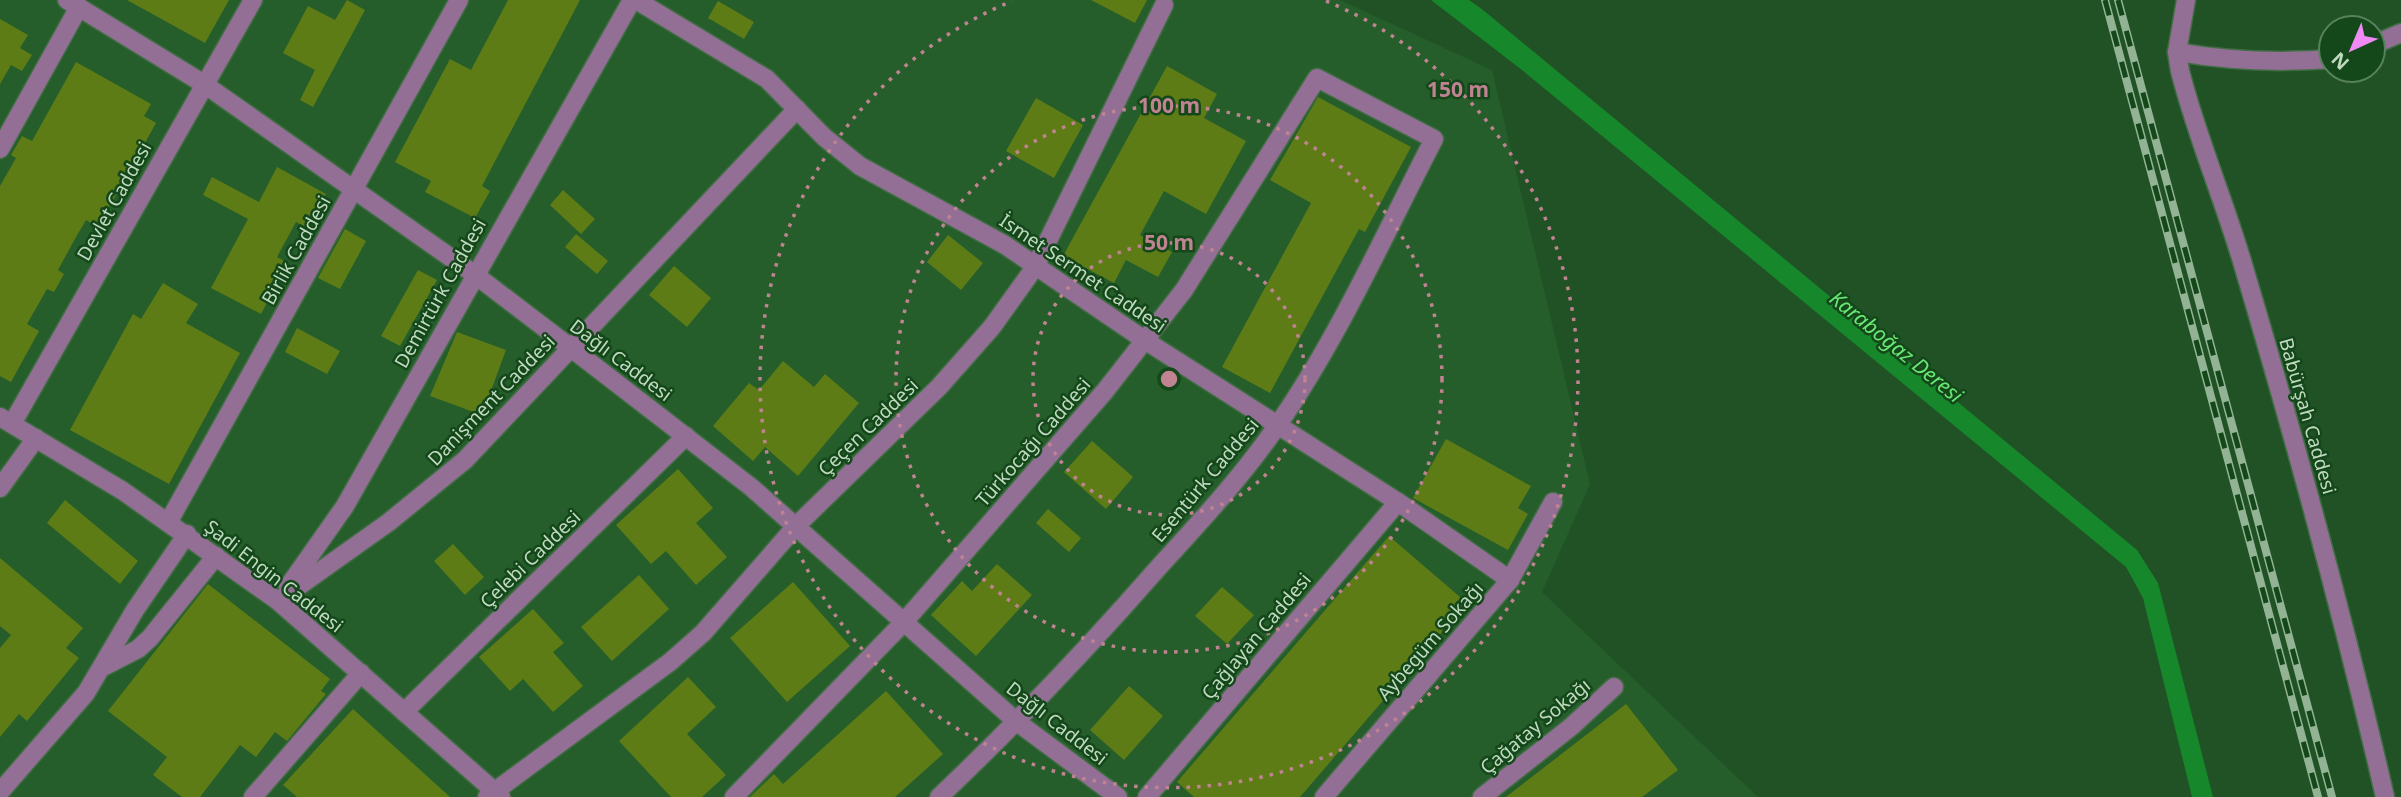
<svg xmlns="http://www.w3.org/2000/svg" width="2401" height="797" viewBox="0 0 2401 797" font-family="'Noto Sans',sans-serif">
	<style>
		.built { fill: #255e2b }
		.water { fill: #17872c }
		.building { fill: #5e7c16 }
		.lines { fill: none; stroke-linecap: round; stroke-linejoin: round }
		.minor-casing { stroke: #406d44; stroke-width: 21 }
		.minor { stroke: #936e95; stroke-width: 18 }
		.rail-casing { stroke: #92b494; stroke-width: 8 }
		.rail { stroke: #14471a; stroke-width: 5; stroke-dasharray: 16; stroke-linecap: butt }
		.ring { fill: none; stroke: #c08392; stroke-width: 3.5; stroke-dasharray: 3.5 7 }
		.labels { text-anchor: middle; stroke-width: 5; stroke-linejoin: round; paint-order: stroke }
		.street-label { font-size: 19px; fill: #bfdabf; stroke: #14471a }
		.water-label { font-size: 21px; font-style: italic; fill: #69e674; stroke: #14471a }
		.centre { fill: #c08392; stroke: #14471a; stroke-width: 3.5 }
		.ring-label { font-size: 21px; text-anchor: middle; font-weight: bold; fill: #c08392; stroke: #14471a; stroke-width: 5; stroke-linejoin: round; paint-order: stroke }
	</style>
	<rect width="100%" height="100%" fill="#205225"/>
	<polygon class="built" points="0,0 1340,0 1492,70 1590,484 1542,592 1758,797 0,797"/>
	<polygon class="water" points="1431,0 1469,0 1483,10 2137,550 2158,583 2213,797 2192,797 2143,598 2126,567 1522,70"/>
	<g class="building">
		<polygon points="127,0 229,0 205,43"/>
		<polygon points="347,0 365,10 313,107 300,100 315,70 283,53 308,6 335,20"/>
		<polygon points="508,0 580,0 482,186 490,191 475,218 425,192 431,181 395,162 450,59 471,70"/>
		<polygon points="1091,0 1147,0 1135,23"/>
		<polygon points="718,1 754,22 744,39 708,18"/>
		<polygon points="0,19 28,35 20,48 32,55 22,71 11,65 0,84"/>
		<polygon points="76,62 151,104 144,116 156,123 98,227 86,220 76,237 58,270 64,274 54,292 47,289 27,324 39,331 11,382 0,376 0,186 16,158 11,155 22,136 32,141"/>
		<polygon points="1167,66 1217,94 1204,118 1246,141 1206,214 1164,191 1140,235 1172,252 1158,277 1126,260 1114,283 1063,256"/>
		<polygon points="1318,97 1411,147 1365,232 1359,229 1270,393 1222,367 1311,203 1270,180"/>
		<polygon points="1036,98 1083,125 1054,178 1006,151"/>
		<polygon points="277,167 326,194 308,228 296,222 277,257 288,263 261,314 211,288 248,219 203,195 212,177 259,202"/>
		<polygon points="563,190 595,219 581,234 550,205"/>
		<polygon points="345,229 366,241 340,289 318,278"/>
		<polygon points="576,234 608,261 597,274 565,247"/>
		<polygon points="948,235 983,263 961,290 927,262"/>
		<polygon points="674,266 711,298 687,327 649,295"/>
		<polygon points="418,270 437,280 400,346 381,336"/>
		<polygon points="163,283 198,304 186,323 240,353 169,484 70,430 133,314 141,319"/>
		<polygon points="297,328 340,351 327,374 285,352"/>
		<polygon points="457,332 506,350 482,415 430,396"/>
		<polygon points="783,361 814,387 825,374 859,403 798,476 765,447 753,461 713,426 749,383 759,390"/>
		<polygon points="1446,439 1531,486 1518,508 1528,514 1508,550 1413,498"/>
		<polygon points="1092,441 1133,477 1106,509 1064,472"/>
		<polygon points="678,469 713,508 696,523 727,557 696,585 666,551 651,564 616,525"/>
		<polygon points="65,500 138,561 120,584 47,523"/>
		<polygon points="1048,509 1081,538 1069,552 1036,523"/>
		<polygon points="1389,536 1467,603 1300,797 1194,797 1177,782"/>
		<polygon points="453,544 484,577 465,595 434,561"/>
		<polygon points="0,558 83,628 66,648 79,658 27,721 19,714 0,737 0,648 11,635 0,626"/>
		<polygon points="997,564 1032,595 976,656 931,615 962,581 972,591"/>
		<polygon points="639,575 669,609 612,661 581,627"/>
		<polygon points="793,582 850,646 787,702 730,638"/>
		<polygon points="208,584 330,679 321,691 326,694 287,741 275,732 256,757 240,745 200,797 182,797 153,775 167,757 108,711"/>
		<polygon points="1222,587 1254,615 1227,644 1195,616"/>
		<polygon points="533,609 564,643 553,652 583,686 553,712 523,679 510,691 479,657"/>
		<polygon points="688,677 716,707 687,734 726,775 702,797 671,797 619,741"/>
		<polygon points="1129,686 1163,716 1124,760 1090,730"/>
		<polygon points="886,691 943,754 895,797 750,797 774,774 783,784"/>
		<polygon points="1626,704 1678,770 1642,797 1506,797"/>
		<polygon points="353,709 450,797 297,797 283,785"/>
	</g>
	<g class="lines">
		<g class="minor-casing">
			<g id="minor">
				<polyline points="67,0 204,84 474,274 571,348 751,487 1017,722 1118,797"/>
				<polyline points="636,0 767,79 824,137 860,166 1005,245 1146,341 1398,502 1510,580"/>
				<path d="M 2186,0 L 2177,52 L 2180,71 C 2197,138 2225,202 2244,268 C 2296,443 2344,619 2385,797"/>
				<polyline points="2373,45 2401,33"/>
				<path d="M 2177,52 C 2229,61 2278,63 2331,59"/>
				<polyline points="0,149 79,7"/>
				<polyline points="0,417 123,491 278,601 501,797"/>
				<polyline points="12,424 253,0"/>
				<polyline points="0,488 36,438"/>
				<polyline points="169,521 459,0"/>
				<polyline points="288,587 345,506 632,0"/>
				<polyline points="278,601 389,522 465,460 797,109"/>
				<polyline points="105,666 138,649 150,638 216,556"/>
				<polyline points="404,712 686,436"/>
				<polyline points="0,792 86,693 135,610 187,534"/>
				<polyline points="253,797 361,673"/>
				<polyline points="487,797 670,662 703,633 797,525 939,387 992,327 1035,267 1164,5"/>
				<path d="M 734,797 L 904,622 L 1105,391 L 1184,290 L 1317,78 L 1434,139 C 1384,235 1339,337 1277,426 C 1242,477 1199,523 1158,568 C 1088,648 1016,724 939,797"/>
				<polyline points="1147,797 1398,502"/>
				<polyline points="1324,797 1510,580 1553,502"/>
				<polyline points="1482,797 1572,726 1614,687"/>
			</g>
		</g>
		<use href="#minor" class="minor"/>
		<g class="rail-casing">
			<g id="rail">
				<polyline points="2105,0 2318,797"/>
				<polyline points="2118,0 2332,797"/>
			</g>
		</g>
		<use href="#rail" class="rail"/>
	</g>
	<g class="ring">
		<circle cx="1169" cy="379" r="136"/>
		<circle cx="1169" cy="379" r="273"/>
		<path d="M1326 1A409 409 0 1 1 1012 1"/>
	</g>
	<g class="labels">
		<g class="street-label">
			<text transform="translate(114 201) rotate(-61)" y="7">Devlet Caddesi</text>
			<text transform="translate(296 250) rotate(-61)" y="7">Birlik Caddesi</text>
			<text transform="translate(1083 273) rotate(34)" y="7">İsmet Sermet Caddesi</text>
			<text transform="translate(440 293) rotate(-61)" y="7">Demirtürk Caddesi</text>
			<text transform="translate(621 360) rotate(37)" y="7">Dağlı Caddesi</text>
			<text transform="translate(491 400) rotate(-46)" y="7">Danişment Caddesi</text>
			<text transform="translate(2308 416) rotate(74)" y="7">Babürşah Caddesi</text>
			<text transform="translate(868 427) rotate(-44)" y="7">Çeçen Caddesi</text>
			<text transform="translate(1033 442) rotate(-49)" y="7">Türkocağı Caddesi</text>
			<text transform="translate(1205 480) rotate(-50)" y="7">Esentürk Caddesi</text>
			<text transform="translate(530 559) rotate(-44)" y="7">Çelebi Caddesi</text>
			<text transform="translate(274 576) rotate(38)" y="7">Şadi Engin Caddesi</text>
			<text transform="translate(1256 636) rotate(-50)" y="7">Çağlayan Caddesi</text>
			<text transform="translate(1430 641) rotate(-49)" y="7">Aybegüm Sokağı</text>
			<text transform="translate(1057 723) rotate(38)" y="7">Dağlı Caddesi</text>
			<text transform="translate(1535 726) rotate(-40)" y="7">Çağatay Sokağı</text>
		</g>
		<g class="water-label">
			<text transform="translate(1896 347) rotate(39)" y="7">Karaboğaz Deresi</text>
		</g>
	</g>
	<circle cx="1169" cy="379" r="10" class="centre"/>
	<g class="ring-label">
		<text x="1458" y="97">150 m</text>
		<text x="1169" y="113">100 m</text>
		<text x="1169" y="250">50 m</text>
	</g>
	<g transform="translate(2352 49) rotate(224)"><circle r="33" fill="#14471a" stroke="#58825c" stroke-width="2"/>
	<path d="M0-5L12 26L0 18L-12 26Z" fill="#f08bf5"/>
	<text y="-10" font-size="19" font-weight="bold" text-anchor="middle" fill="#bfdabf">N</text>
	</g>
</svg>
